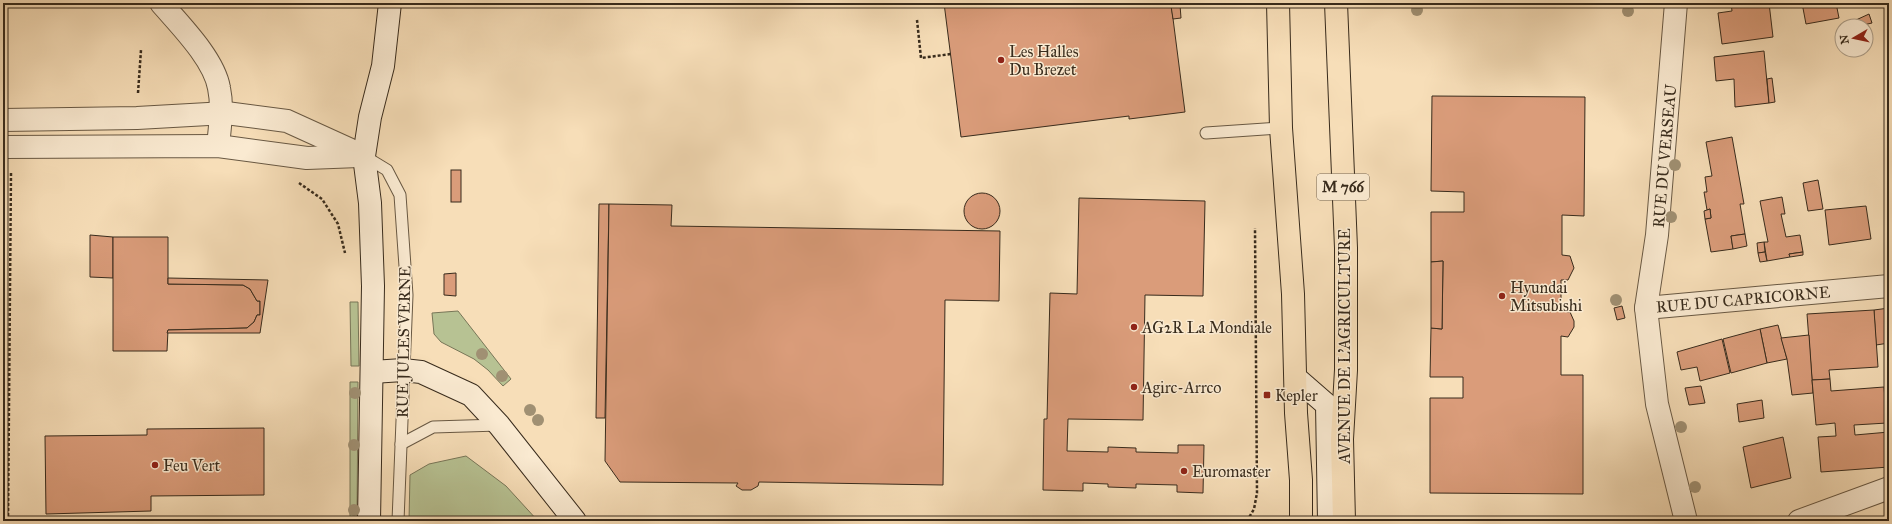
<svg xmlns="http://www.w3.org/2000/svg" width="1892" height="524" viewBox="0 0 1892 524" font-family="'IM FELL Great Primer',serif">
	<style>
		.green { fill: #b7c293; stroke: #787658 }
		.building { fill: #da9c7a; stroke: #382b1c }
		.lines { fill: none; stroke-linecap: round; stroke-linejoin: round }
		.service-casing { stroke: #685843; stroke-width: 13 }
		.minor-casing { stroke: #685843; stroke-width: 24 }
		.secondary-casing { stroke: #382b1c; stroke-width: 24 }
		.primary-casing { stroke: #382b1c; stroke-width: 24 }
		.path { stroke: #382b1c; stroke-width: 2.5; stroke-dasharray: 3 2; stroke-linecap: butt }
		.service { stroke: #faead1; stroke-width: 11 }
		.minor { stroke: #faead1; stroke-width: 22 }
		.secondary { stroke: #faead1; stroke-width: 22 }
		.primary { stroke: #f7deb8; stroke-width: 22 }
		.tree { fill: #a09073 }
		.poi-dot { fill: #8f2418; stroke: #faead1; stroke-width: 1.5 }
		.labels { text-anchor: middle; stroke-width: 3; stroke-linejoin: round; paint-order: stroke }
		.shield { fill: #faead1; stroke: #726452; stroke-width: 1 }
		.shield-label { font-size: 15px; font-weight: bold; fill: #382b1c }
		.poi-label { font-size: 16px; fill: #382b1c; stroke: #faead1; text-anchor: start }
		.street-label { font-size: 16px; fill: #382b1c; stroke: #faead1 }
	</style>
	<rect width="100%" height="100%" fill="#f7deb8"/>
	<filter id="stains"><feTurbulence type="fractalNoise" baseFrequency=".005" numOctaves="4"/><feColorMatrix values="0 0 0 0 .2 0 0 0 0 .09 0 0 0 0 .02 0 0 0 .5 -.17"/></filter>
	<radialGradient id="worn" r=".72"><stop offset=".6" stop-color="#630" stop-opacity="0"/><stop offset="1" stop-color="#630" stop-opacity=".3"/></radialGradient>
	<g class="green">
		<polygon points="350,302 358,302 359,366 351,366"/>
		<polygon points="458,311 511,379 503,386 488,370 474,359 441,342 434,334 432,313"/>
		<polygon points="350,382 358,382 357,521 350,521"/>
		<polygon points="466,456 506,486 538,521 409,521 410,475 429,464"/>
	</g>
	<g class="building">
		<polygon points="944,3 1171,3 1185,112 1129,119 1129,116 961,137"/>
		<polygon points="1731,3 1769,3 1773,37 1722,44 1718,13 1732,11"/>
		<polygon points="1802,3 1836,3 1839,18 1806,24"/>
		<polygon points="1180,5 1181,18 1173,19 1171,6"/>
		<polygon points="1869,14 1872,23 1859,26 1856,20"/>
		<polygon points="1764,51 1769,103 1735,107 1734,79 1716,81 1714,57"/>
		<polygon points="1772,78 1775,102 1769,103 1767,79"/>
		<polygon points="1432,96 1585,97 1584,216 1562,215 1562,255 1570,256 1574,268 1568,280 1561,280 1561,311 1570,312 1574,321 1574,327 1568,337 1561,336 1561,375 1583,375 1583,494 1430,493 1430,398 1463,398 1463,377 1430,377 1431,328 1442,329 1443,261 1431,262 1431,212 1464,212 1464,192 1431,191"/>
		<polygon points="1732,137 1744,204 1740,204 1745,234 1731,236 1733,249 1711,252 1705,219 1711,218 1710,209 1707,210 1704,192 1707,192 1705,177 1712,176 1706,142"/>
		<rect x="451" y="170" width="10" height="32"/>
		<polygon points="1818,180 1823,209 1808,211 1803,183"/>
		<circle cx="982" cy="211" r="18"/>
		<polygon points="1782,197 1785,214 1781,214 1786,237 1800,235 1803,252 1789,254 1790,257 1767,261 1764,242 1768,242 1760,201"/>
		<polygon points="1079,198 1205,201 1203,296 1145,295 1143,420 1068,419 1067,451 1108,452 1108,447 1136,448 1136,452 1178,453 1178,445 1204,445 1203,493 1177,492 1177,485 1136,484 1136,488 1108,487 1108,484 1083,483 1083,491 1043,490 1044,419 1047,419 1050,293 1077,294"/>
		<polygon points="599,204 609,204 605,418 596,418"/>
		<polygon points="609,204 672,205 671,226 1000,231 999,301 945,300 943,485 759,482 758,486 751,490 742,490 736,486 738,483 620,482 605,461"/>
		<polygon points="1866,206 1871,239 1829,245 1825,210"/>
		<polygon points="1710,209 1711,218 1705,219 1704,211"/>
		<polygon points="1745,234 1747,246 1733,249 1731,236"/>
		<polygon points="90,235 113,237 113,278 90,277"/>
		<polygon points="113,237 168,237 168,284 243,285 250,289 257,301 260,301 260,315 257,315 254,322 247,328 168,330 167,351 113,351"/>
		<polygon points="1764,242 1765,252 1758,253 1757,243"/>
		<polygon points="1765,252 1767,261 1760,262 1758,253"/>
		<polygon points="1803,252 1803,255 1790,257 1789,254"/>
		<polygon points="1443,261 1442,329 1431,328 1431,262"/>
		<polygon points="456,273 456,296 444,295 444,274"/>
		<polygon points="168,278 268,280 260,333 167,333 168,330 247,328 254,322 257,315 260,315 260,301 257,301 250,289 243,285 168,284"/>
		<polygon points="1622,306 1625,318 1617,320 1614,308"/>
		<polygon points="1889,308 1889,343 1876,345 1874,310"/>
		<polygon points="1874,310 1878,367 1829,370 1830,379 1812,380 1807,314"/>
		<polygon points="1778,325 1787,359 1767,363 1760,329"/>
		<polygon points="1760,329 1767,363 1731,373 1723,339"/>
		<polygon points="1809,335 1813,393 1792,395 1787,359 1781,338"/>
		<polygon points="1722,339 1730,373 1700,381 1697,367 1681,370 1677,352"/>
		<polygon points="1830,379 1831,391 1884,387 1887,423 1854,425 1855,435 1889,432 1889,467 1821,472 1818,437 1836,436 1835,423 1816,425 1812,380"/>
		<polygon points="1701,386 1705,403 1689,405 1685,388"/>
		<polygon points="1762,400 1764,418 1739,422 1737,404"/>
		<polygon points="264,428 264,495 151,496 151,511 46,514 45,436 147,435 147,429"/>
		<polygon points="1783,437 1791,478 1751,488 1743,447"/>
	</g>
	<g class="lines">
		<g class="service-casing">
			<g id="service">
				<polyline points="1206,133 1281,128"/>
				<polyline points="364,156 387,170 400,195 407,295 398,521"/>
				<polyline points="401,444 433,427 499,425"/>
			</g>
		</g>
		<g class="minor-casing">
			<g id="minor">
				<path d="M 161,3 C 180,25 214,59 219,88 C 223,107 220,126 218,146"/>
				<polyline points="1676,3 1657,235 1646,308 1657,404 1686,521"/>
				<polyline points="3,120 137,118 226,113 287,121 364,156"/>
				<polyline points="3,147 218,146 307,158 359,156"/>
				<polyline points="1646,308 1889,286"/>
				<polyline points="1799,521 1889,488"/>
			</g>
		</g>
		<g class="secondary-casing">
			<g id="secondary">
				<polyline points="372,372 403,370 421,372 471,395 499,425 575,521"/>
				<polyline points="1296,378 1327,405 1329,521"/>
				<polyline points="369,521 373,286 370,203 364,156 370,117 383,66 390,3"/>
			</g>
		</g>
		<g class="primary-casing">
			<g id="primary">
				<polyline points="1278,3 1281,128 1293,294 1296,413 1301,480 1301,521"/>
				<polyline points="1336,3 1346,248 1346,370 1342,439 1344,521"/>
			</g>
		</g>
		<g class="path">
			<polyline points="917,20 921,58 951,54"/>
			<polyline points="138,93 141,50"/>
			<polyline points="299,183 322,199 338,224 345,253"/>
			<polyline points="8,521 11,172"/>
			<polyline points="1247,521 1254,509 1257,493 1255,228"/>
		</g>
		<use href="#service" class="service"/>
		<use href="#minor" class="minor"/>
		<use href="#secondary" class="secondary"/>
		<use href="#primary" class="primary"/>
	</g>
	<g class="tree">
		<circle cx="1417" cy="10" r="6"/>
		<circle cx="1628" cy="11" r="6"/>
		<circle cx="1675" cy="165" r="6"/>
		<circle cx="1671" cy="217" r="6"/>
		<circle cx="1616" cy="300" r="6"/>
		<circle cx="482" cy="354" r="6"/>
		<circle cx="502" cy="376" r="6"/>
		<circle cx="355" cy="393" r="6"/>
		<circle cx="530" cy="410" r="6"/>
		<circle cx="538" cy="420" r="6"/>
		<circle cx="1681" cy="427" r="6"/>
		<circle cx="354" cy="445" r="6"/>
		<circle cx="1695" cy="487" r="6"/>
		<circle cx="354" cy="510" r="6"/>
	</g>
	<g class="poi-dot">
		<circle cx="1001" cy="60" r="4"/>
		<circle cx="1502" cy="296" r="4"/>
		<circle cx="1134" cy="327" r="4"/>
		<circle cx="1134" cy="387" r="4"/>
		<rect x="1263" y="391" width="8" height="8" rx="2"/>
		<circle cx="155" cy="465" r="4"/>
		<circle cx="1184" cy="471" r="4"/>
	</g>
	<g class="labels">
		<rect class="shield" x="1317" y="174" width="52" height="26" rx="3"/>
		<g class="shield-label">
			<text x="1343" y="192">M 766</text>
		</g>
		<g class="poi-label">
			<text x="1009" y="57">Les Halles<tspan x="1009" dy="18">Du Brezet</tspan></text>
			<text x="1510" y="293">Hyundai<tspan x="1510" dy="18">Mitsubishi</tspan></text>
			<text x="1142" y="333">AG2R La Mondiale</text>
			<text x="1142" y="393">Agirc-Arrco</text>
			<text x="1275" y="401">Kepler</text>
			<text x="163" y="471">Feu Vert</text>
			<text x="1192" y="477">Euromaster</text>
		</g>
		<g class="street-label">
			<text transform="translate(1664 156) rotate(-85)" y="6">RUE DU VERSEAU</text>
			<text transform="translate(1743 299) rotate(-5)" y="6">RUE DU CAPRICORNE</text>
			<text transform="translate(403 342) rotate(-89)" y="6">RUE JULES VERNE</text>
			<text transform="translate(1344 346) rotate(-90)" y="6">AVENUE DE L'AGRICULTURE</text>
		</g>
	</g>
	<rect width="1892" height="524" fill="none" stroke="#f7deb8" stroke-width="16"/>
	<rect x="4" y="4" width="1884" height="516" fill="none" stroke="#382b1c" stroke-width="2"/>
	<rect x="8" y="8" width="1876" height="508" fill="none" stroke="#382b1c"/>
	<g transform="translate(1854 38) rotate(261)"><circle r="19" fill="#faead1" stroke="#ac9e89"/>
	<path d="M0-3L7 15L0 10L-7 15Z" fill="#8f2418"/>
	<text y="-6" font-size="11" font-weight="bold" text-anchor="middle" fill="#382b1c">N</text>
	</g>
	<rect width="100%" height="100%" filter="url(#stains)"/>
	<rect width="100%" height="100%" fill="url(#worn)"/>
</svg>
